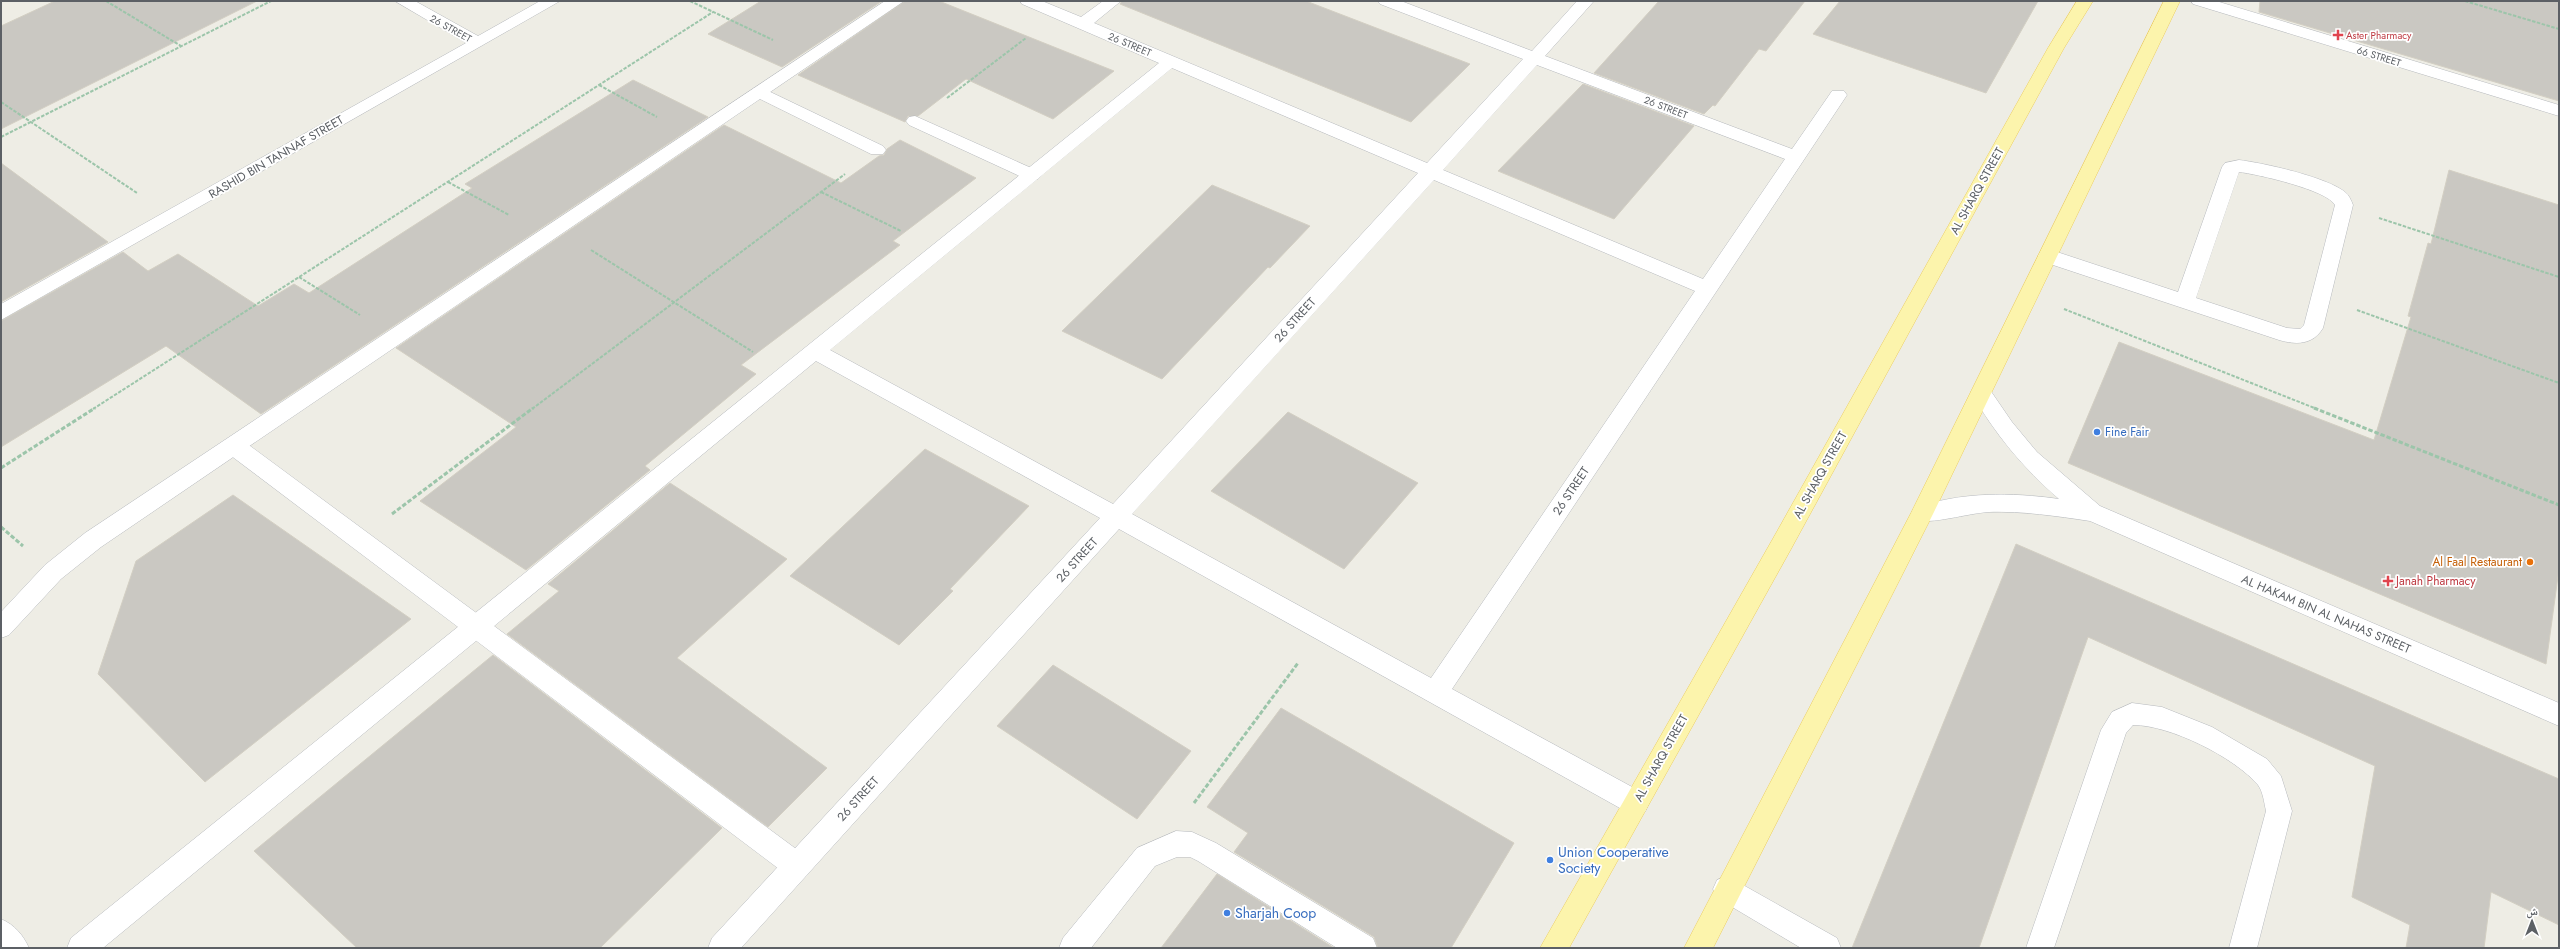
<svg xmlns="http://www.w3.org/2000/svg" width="2560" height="949" viewBox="0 0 2560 949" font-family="Jost,'Noto Naskh Arabic',sans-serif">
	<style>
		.building { fill: #cac8c2; stroke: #d3cfc3 }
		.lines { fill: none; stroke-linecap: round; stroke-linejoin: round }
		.service-casing { stroke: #b7babe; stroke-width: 1 }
		.minor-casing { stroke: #b7babe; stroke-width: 1 }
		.primary-casing { stroke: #eccd60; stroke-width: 1 }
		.path-far1 { stroke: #9cc5aa; stroke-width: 2; stroke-dasharray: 3.5 1.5; stroke-linecap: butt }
		.path { stroke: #9cc5aa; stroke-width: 3; stroke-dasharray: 4.5 2; stroke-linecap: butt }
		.service { fill: #fff; fill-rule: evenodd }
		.minor { fill: #fff; fill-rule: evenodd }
		.primary { fill: #fcf4ac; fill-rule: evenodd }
		.health-dot { fill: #e0444e; stroke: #fff; stroke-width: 1.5 }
		.shop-dot { fill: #3f7fe0; stroke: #fff; stroke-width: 1.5 }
		.food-dot { fill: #e8710a; stroke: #fff; stroke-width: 1.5 }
		.labels { text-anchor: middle; stroke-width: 3.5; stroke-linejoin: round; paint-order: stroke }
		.far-street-label { font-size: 10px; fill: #5c6065; stroke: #fff }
		.far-health-label { font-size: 10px; fill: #be3a42; stroke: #fff; text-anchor: start }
		.street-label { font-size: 12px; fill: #5c6065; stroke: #fff }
		.shop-label { font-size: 12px; fill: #366cbe; stroke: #fff; text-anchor: start }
		.food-label { font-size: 12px; fill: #c56008; stroke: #fff; text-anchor: end }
		.health-label { font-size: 12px; fill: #be3a42; stroke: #fff; text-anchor: start }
		.near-shop-label { font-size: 14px; fill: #366cbe; stroke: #fff; text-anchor: start }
	</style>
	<rect width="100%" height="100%" fill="#eeede5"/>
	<g class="building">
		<polygon points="55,1 257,1 1,129 1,26"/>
		<polygon points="761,1 882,1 782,67 708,34"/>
		<polygon points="905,1 939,1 1114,71 1053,119 966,79 918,116 908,116 905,122 798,75"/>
		<polygon points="1122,1 1306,1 1470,64 1411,122 1120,4"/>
		<polygon points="1659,1 1805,1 1766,51 1759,49 1715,106 1713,105 1704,114 1594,73"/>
		<polygon points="1840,1 2038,1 1986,93 1813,34"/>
		<polygon points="2260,1 2559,1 2559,101 2259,12"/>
		<polygon points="633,80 708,117 261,414 166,346 1,447 1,321 123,252 148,271 178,254 258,306 294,284 309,293 472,188 465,184"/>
		<polygon points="1583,84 1694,126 1614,219 1498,171"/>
		<polygon points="724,125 841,183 879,156 884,155 887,149 900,140 976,178 893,241 900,245 741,365 756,374 645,466 650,470 526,570 420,501 516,427 396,348"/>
		<polygon points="1,163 108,242 1,302"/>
		<polygon points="2449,170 2559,205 2559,569 2546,664 2068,463 2119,342 2374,440 2411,317 2408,316 2428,243 2431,244"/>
		<polygon points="1212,185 1310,226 1270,268 1268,267 1162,379 1062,331"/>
		<polygon points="1288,412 1418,483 1344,569 1211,491"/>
		<polygon points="925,449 1029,506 950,589 953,591 899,645 790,576"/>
		<polygon points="670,483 787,559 677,658 827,768 768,827 507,634 559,591 548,584"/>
		<polygon points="233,495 411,619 205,782 98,674 136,561"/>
		<polygon points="2016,544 2559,779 2559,925 2491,892 2484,948 2406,948 2410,925 2352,897 2375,766 2088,637 1979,948 1852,948"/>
		<polygon points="493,655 722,828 600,948 357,948 254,851"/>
		<polygon points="1053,665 1191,751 1137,819 997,726"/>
		<polygon points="1281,708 1514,843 1451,948 1378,948 1374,937 1234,852 1248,833 1207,807"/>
		<polygon points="1217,874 1334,948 1161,948"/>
	</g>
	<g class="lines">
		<g class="service-casing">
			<g id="service">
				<polygon points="760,87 883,146 886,150 883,154 871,154 754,96 751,92 754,88"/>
				<polygon points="915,116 1038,171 1041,175 1038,179 1026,179 909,125 906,121 909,117"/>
				<path d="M 2239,160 C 2264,163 2326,177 2345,192 C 2349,195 2351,200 2353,205 L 2323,328 C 2313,345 2296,345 2279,340 L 2041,261 L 2038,256 L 2041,251 L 2048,249 L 2178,292 L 2222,167 L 2225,163 ZM 2239,172 C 2257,174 2327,190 2335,205 L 2304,325 L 2300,329 L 2287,328 L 2196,298 Z"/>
				<polygon points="234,438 242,440 807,857 810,866 807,875 797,879 787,875 226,452 223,446 226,440"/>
				<path d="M 2132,703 L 2162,707 L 2212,727 L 2267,759 L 2281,776 L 2292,811 L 2257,948 L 2229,948 L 2266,811 C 2264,802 2263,792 2258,785 C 2234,757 2170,725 2133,725 L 2126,733 L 2054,948 L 2026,948 L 2101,730 L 2112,712 Z"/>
				<polygon points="1176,831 1192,832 1216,843 1373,938 1377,948 1337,948 1198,861 1190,857 1177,857 1155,866 1091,948 1059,948 1063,938 1137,848"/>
				<polygon points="1727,876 1837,938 1841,948 1801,948 1717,898 1713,889 1717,880"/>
			</g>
		</g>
		<g class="minor-casing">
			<g id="minor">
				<polygon points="395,1 415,1 478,36 540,1 560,1 1,320 1,304 466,43"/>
				<polygon points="885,1 904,1 101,547 61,579 9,635 1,638 1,612 45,565 85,533"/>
				<path d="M 1020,1 L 1042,1 L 1081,17 L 1103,1 L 1121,1 L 1094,23 L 1427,163 L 1523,59 L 1380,4 L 1378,1 L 1401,1 L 1532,51 L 1577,1 L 1594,1 L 1545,56 L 1792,149 L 1832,91 L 1844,91 L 1847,95 L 1452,689 L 1645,794 L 1649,803 L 1645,812 L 1636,815 L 1627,812 L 1119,529 L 741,948 L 708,948 L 712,938 L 1100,518 L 816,361 L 103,948 L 67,948 L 71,938 L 1159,63 L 1022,4 ZM 1537,65 L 1785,159 L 1703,279 L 1443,170 ZM 1172,68 L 1418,173 L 1113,504 L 830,350 ZM 1434,180 L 1695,291 L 1431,678 L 1132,514 Z"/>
				<polygon points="2191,1 2216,1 2559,105 2559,116 2193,4"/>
				<path d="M 1981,384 L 1988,387 L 2012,422 L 2037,452 L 2100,506 L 2559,703 L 2559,726 L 2090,521 C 2056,516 2023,511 1989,512 C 1969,513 1930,525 1914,520 L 1911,514 L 1914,508 C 1961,492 2011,492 2059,499 C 2023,468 1994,433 1971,392 L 1974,387 Z"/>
				<path d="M 1,919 C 15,925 23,935 29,948 L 1,948 Z"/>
			</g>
		</g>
		<g class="primary-casing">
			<g id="primary">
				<polygon points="2077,1 2093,1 2064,48 1791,549 1569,948 1540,948 1775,535 2048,48"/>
				<polygon points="2164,1 2180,1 1933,514 1713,948 1684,948 1911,513"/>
			</g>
		</g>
		<g class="path-far1">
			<polyline points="106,1 181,46"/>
			<polyline points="690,1 773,40"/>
			<polyline points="2465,1 2559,29"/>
			<polyline points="599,85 657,117"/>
			<polyline points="947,98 1026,38"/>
			<polyline points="1,102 137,193"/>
			<polyline points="1,137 271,1"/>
			<polyline points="448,182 509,215"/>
			<polyline points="821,192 901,231"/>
			<polyline points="2379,218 2559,277"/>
			<polyline points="591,250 753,352"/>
			<polyline points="299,277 360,315"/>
			<polyline points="2064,309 2317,409"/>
			<polyline points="2357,310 2559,383"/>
			<polyline points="93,409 713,12"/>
			<polyline points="532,409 845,174"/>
		</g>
		<g class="path">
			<polyline points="2314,408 2559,505"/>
			<polyline points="1,468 95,408"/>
			<polyline points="392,514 533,408"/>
			<polyline points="1,527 23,546"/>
			<polyline points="1194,803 1298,663"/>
		</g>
		<use href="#service" class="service"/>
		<use href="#minor" class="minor"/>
		<use href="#primary" class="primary"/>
	</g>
	<g class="health-dot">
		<path d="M2336 29h4v4h4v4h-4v4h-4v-4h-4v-4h4z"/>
		<path d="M2386 575h4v4h4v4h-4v4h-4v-4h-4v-4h4z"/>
	</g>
	<g class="shop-dot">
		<circle cx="2097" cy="432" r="4"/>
		<circle cx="1550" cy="860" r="4"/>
		<circle cx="1227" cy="913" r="4"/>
	</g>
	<circle class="food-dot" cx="2530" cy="562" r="4"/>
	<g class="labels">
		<g class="far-street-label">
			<text transform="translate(451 28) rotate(29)" y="4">26 STREET</text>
			<text transform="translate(1130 44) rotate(23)" y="4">26 STREET</text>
			<text transform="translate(2379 56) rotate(17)" y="4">66 STREET</text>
			<text transform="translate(1666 107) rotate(21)" y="4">26 STREET</text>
		</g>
		<g class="far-health-label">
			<text x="2346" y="39">Aster Pharmacy</text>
		</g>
		<g class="street-label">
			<text transform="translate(276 157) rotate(-30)" y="4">RASHID BIN TANNAF STREET</text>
			<text transform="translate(1977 191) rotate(-61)" y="4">AL SHARQ STREET</text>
			<text transform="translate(1295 320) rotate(-48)" y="4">26 STREET</text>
			<text transform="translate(1820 475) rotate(-61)" y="4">AL SHARQ STREET</text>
			<text transform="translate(1571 491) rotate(-56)" y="4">26 STREET</text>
			<text transform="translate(1077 560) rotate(-48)" y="4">26 STREET</text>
			<text transform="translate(2326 614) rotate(23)" y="4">AL HAKAM BIN AL NAHAS STREET</text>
			<text transform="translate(1661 758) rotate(-61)" y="4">AL SHARQ STREET</text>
			<text transform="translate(858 799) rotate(-48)" y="4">26 STREET</text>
		</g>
		<g class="shop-label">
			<text x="2105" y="436">Fine Fair</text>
		</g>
		<g class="food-label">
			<text x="2522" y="566">Al Faal Restaurant</text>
		</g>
		<g class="health-label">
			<text x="2396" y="585">Janah Pharmacy</text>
		</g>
		<g class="near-shop-label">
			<text x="1558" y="857">Union Cooperative<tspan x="1558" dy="16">Society</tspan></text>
			<text x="1235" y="918">Sharjah Coop</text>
		</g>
	</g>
	<rect width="2560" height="949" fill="none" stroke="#5c6065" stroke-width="4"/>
	<g transform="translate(2532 921)" stroke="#ffffff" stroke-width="3" paint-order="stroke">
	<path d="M0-3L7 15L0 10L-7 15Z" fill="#5c6065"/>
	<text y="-6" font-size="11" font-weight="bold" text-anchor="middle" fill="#5c6065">ش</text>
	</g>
</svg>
